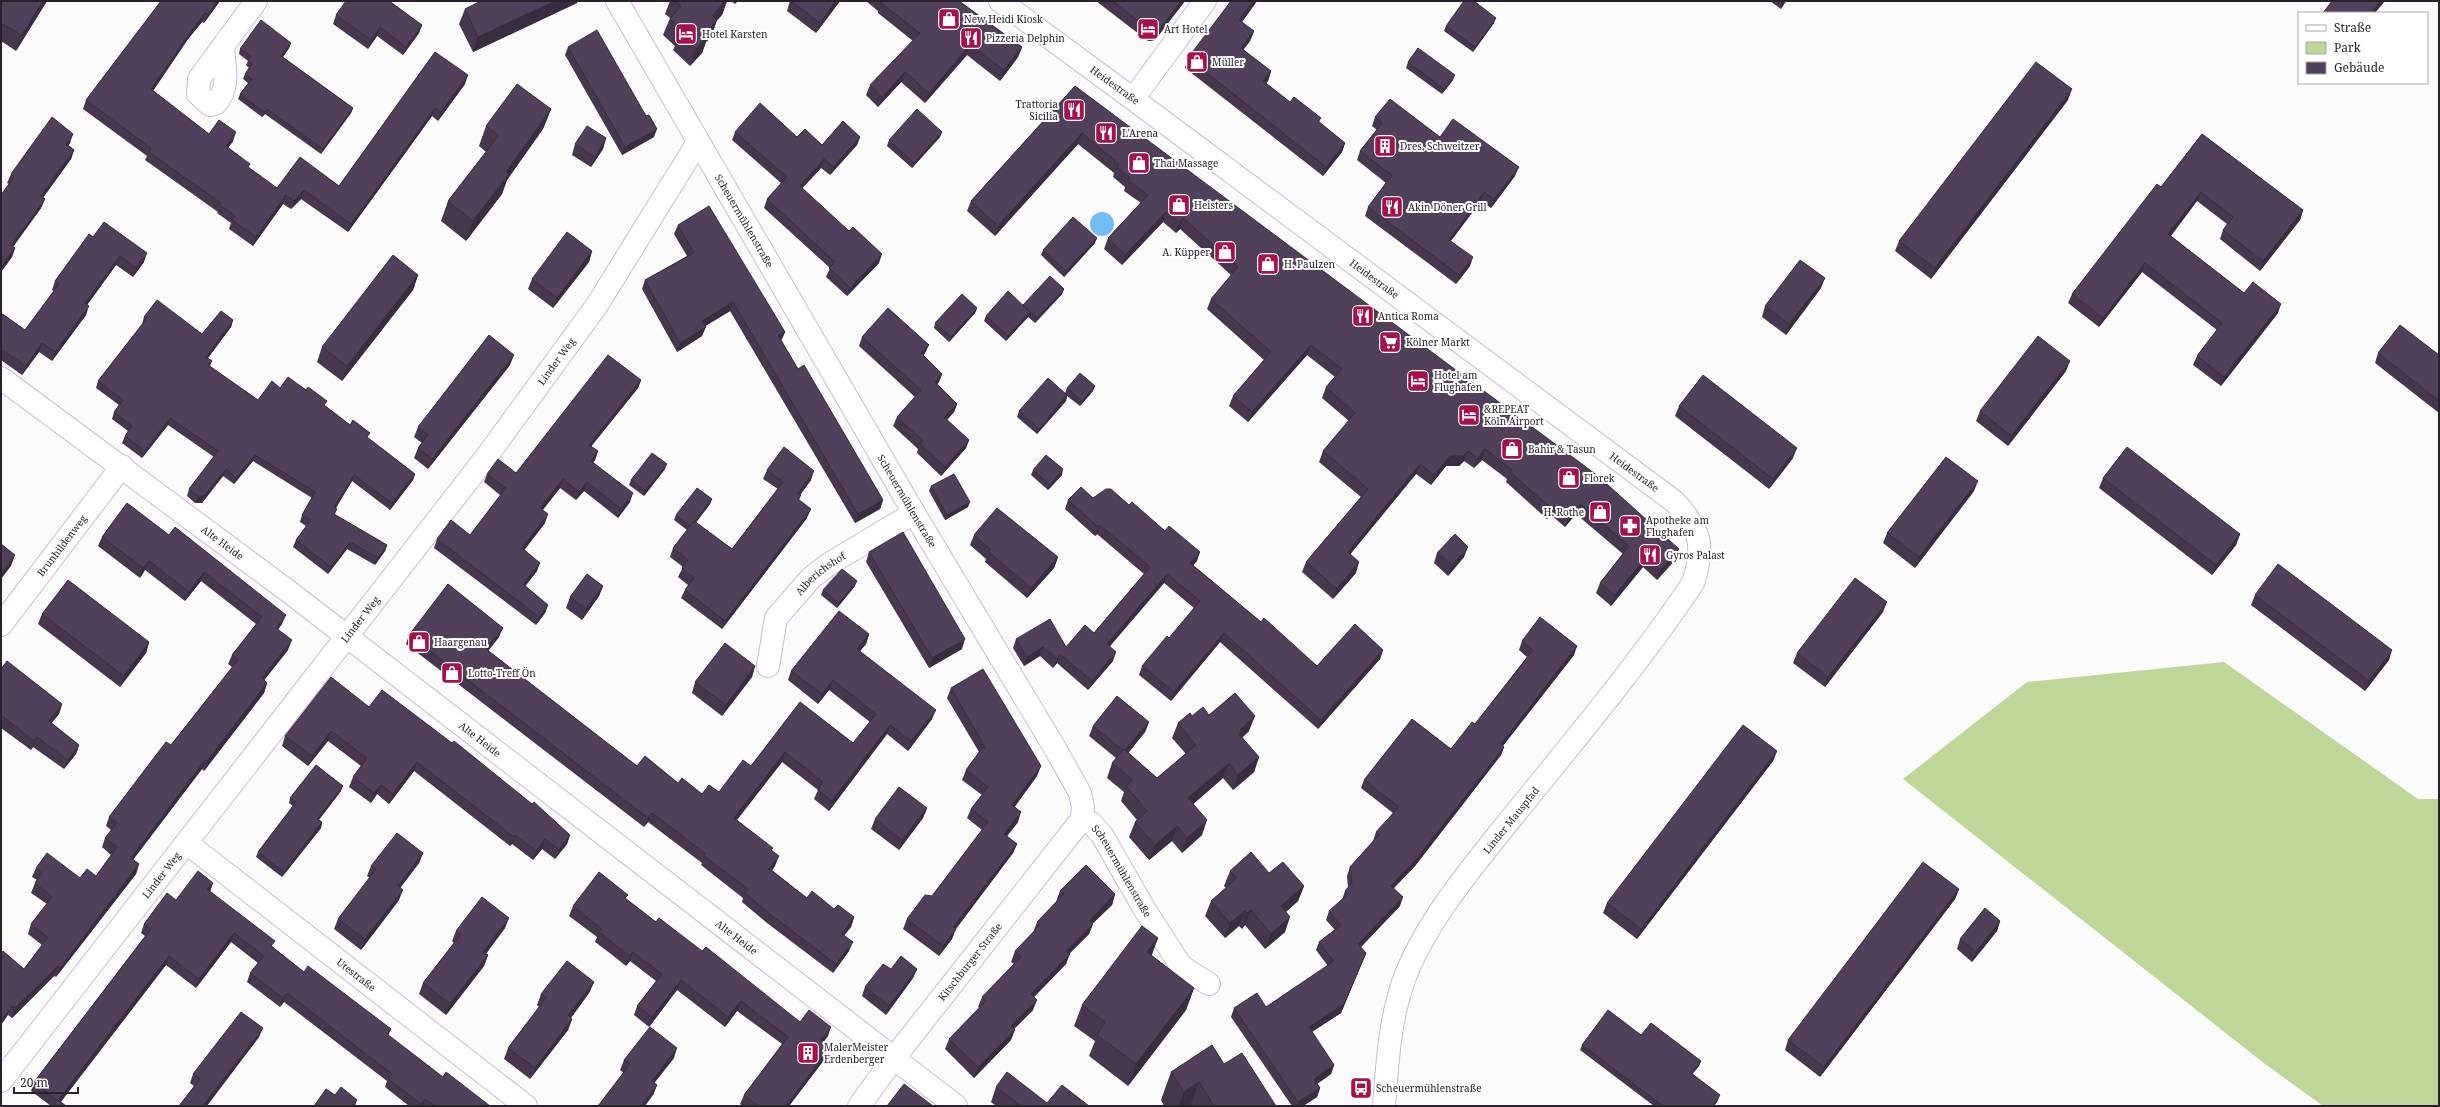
<svg xmlns="http://www.w3.org/2000/svg" width="2440" height="1107" viewBox="0 0 2440 1107" font-family="'Noto Serif',serif">
	<style>
		.green { fill: #bfd699 }
		.water { fill: #72bdf2 }
		.lines { fill: none; stroke-linecap: round; stroke-linejoin: round }
		.minor-casing { stroke: #cdb9d8; stroke-width: 24 }
		.major-casing { stroke: #cdb9d8; stroke-width: 24 }
		.minor { stroke: #fff; stroke-width: 22 }
		.major { stroke: #fff; stroke-width: 22 }
		.wall { fill: #46374d }
		.shaded-wall { fill: #392d3f }
		.building { fill: #51405a; stroke: #392d3f }
		.labels { text-anchor: middle; stroke-width: 4; stroke-linejoin: round; paint-order: stroke }
		.poi-label { font-size: 10px; fill: #29212d; stroke: #fff; text-anchor: start }
		.street-label { font-size: 10px; fill: #29212d; stroke: #fff }
	</style>
	<rect width="100%" height="100%" fill="#fbfbfb"/>
	<polygon class="green" points="2224,662 2418,799 2439,799 2439,1106 2323,1106 2265,1064 1903,779 2027,682"/>
	<circle class="water" cx="1102" cy="224" r="12"/>
	<g class="lines">
		<g class="minor-casing">
			<g id="minor">
				<path id="s1" d="M 617,1 L 914,513 L 1056,750 L 1080,793 L 1083,807 L 1082,819"/>
				<path d="M 223,49 C 225,67 230,90 215,104 L 210,105 L 198,94 L 199,79 L 256,1"/>
				<path id="s2" d="M 1133,99 L 1675,502 C 1701,531 1705,546 1693,583 C 1640,662 1578,736 1518,810 C 1477,861 1418,929 1400,992 C 1389,1029 1387,1068 1384,1106"/>
				<path id="s3" d="M 1,378 L 288,591 L 956,1106"/>
				<path id="s4" d="M 1,625 L 122,466"/>
				<path id="s5" d="M 768,666 L 776,618 L 811,578 L 829,564 L 914,513"/>
				<path id="s6" d="M 1082,819 L 1091,823 L 1102,835 L 1145,910 L 1181,966 L 1209,984"/>
				<path id="s7" d="M 188,844 L 526,1106"/>
				<path id="s8" d="M 1,1081 L 487,456 L 597,305 L 698,142"/>
				<path id="s9" d="M 859,1106 L 894,1058 L 1082,819"/>
			</g>
		</g>
		<g class="major-casing">
			<polyline id="major" points="1000,1 1133,99 1205,1"/>
		</g>
		<use href="#minor" class="minor"/>
		<use href="#major" class="major"/>
	</g>
	<g class="wall">
		<polygon points="1,1 47,1 16,51 1,41"/>
		<polygon points="161,1 220,1 204,23 202,22 188,39 153,91 209,134 233,141 228,148 249,168 277,188 339,186 435,52 465,84 438,121 432,116 348,232 301,199 291,209 283,204 253,246 229,229 231,223 217,213 218,212 145,160 147,156 83,109 86,100"/>
		<polygon points="346,1 392,1 391,2 422,25 419,33 403,55 377,36 368,49 333,24 336,15"/>
		<polygon points="670,1 727,1 722,15 717,20 711,37 706,42 702,53 690,66 673,50 675,46 663,35 670,18 665,14"/>
		<polygon points="731,1 738,1 735,4"/>
		<polygon points="790,1 840,1 816,33 787,11"/>
		<polygon points="866,1 959,1 1022,47 1018,57 1000,81 967,55 925,103 901,82 878,107 866,95 870,85 913,41 878,13 878,11"/>
		<polygon points="1096,1 1185,1 1155,40 1148,41"/>
		<polygon points="1257,1 1242,22 1254,31 1250,41 1243,50 1271,71 1268,81 1266,83 1290,102 1321,118 1319,122 1345,143 1342,152 1323,176 1185,68 1188,58"/>
		<polygon points="1770,1 1786,1 1781,9"/>
		<polygon points="577,3 473,52 459,24 465,9"/>
		<polygon points="1494,23 1473,52 1444,31 1446,26"/>
		<polygon points="291,43 289,48 283,57 353,108 351,113 321,154 265,114 262,117 238,99 240,94 248,83 243,79 245,74 249,68 246,65 248,61 239,54 240,49"/>
		<polygon points="568,47 646,116 654,137 622,155 565,55"/>
		<polygon points="1408,62 1453,80 1442,94 1406,68"/>
		<polygon points="1075,86 1676,559 1657,580 1643,567 1611,606 1596,593 1600,583 1623,554 1576,514 1565,527 1551,515 1547,519 1506,482 1507,479 1482,460 1474,468 1464,461 1459,466 1446,466 1431,485 1416,474 1350,554 1356,573 1333,599 1302,572 1306,562 1361,497 1319,462 1323,451 1349,421 1322,398 1326,387 1335,377 1307,355 1248,422 1229,406 1233,396 1264,360 1207,309 1211,299 1231,275 1180,229 1176,233 1163,222 1122,265 1104,249 1108,238 1141,203 1124,191 1125,187 1113,177 1114,173 1078,144 995,236 967,211 971,201"/>
		<polygon points="2068,100 1931,279 1895,251 1899,241"/>
		<polygon points="551,109 543,129 507,180 502,194 466,241 441,221 448,201 486,152 479,146 486,126"/>
		<polygon points="1375,117 1440,137 1515,176 1491,208 1481,201 1451,241 1470,266 1456,284 1365,216 1368,207 1386,183 1357,160 1360,151 1377,130 1372,126"/>
		<polygon points="735,132 797,137 822,145 860,137 857,145 830,175 821,168 802,188 879,263 847,296 826,277 830,268 764,208 767,199 781,183 732,140"/>
		<polygon points="942,132 940,137 912,168 887,146 889,140"/>
		<polygon points="2202,134 2303,210 2300,220 2260,271 2220,239 2223,230 2227,224 2197,201 2171,236 2244,293 2278,313 2221,386 2193,365 2197,356 2217,330 2142,272 2099,327 2068,303 2072,294 2161,187"/>
		<polygon points="606,138 603,149 591,167 572,155 575,144"/>
		<polygon points="70,143 68,145 74,150 71,159 43,198 45,199 41,208 13,247 15,248 12,257 1,272 1,195 9,184 7,183 11,174"/>
		<polygon points="678,225 785,332 781,341 798,369 883,500 880,509 855,523 730,311 705,326 702,336 677,352 642,289 645,280 687,256 674,234"/>
		<polygon points="93,237 144,262 133,277 116,265 87,305 86,315 52,361 39,352 22,375 1,360 1,313 25,330 54,291 52,290 55,281"/>
		<polygon points="1095,243 1064,277 1041,255 1043,250"/>
		<polygon points="592,251 589,262 553,308 528,289 532,279"/>
		<polygon points="418,275 413,290 342,381 317,362 322,347"/>
		<polygon points="1821,288 1786,335 1762,317 1765,306"/>
		<polygon points="1064,289 1062,294 1035,323 1028,317 1006,341 984,321 986,316 1023,305"/>
		<polygon points="977,308 975,313 949,342 934,328 935,323"/>
		<polygon points="144,317 202,334 233,320 231,327 208,358 212,361 210,366 258,400 280,388 325,406 415,474 413,480 390,510 352,481 336,508 335,515 387,545 385,551 375,565 347,549 328,574 293,547 296,540 306,526 300,522 302,515 312,498 253,461 234,484 223,476 202,503 195,503 187,496 189,489 214,457 168,425 142,458 122,443 125,436 128,431 112,419 114,412 119,405 96,388 98,381 143,324 142,324"/>
		<polygon points="862,337 925,353 923,356 942,374 939,382 937,384 957,404 954,412 947,420 969,440 966,448 941,476 917,453 918,449 893,426 897,417 915,397 859,346"/>
		<polygon points="2378,353 2439,355 2439,413 2375,363"/>
		<polygon points="510,365 428,469 414,458 418,448 422,443 414,437 418,427"/>
		<polygon points="2066,371 2008,446 1976,421 1980,411"/>
		<polygon points="641,380 638,388 591,446 598,451 595,460 593,462 630,502 618,518 584,491 576,500 560,488 543,510 545,523 524,550 537,571 525,586 548,605 545,613 536,625 434,548 437,539 470,535 500,495 484,482 487,474 516,473"/>
		<polygon points="1067,388 1093,391 1080,406 1067,396 1066,401 1037,434 1017,417 1019,411 1065,393"/>
		<polygon points="1679,406 1793,458 1769,489 1675,416"/>
		<polygon points="665,469 644,496 629,485 631,480"/>
		<polygon points="767,470 811,480 800,495 801,495 799,500 807,518 722,629 681,598 685,590 688,585 678,577 683,567 670,557 673,548 687,530 674,520 676,515 712,499 710,504 696,522 732,549 778,489 763,479"/>
		<polygon points="1033,470 1062,475 1048,490 1031,475"/>
		<polygon points="2103,478 2240,534 2236,545 2212,575 2099,488"/>
		<polygon points="931,486 968,507 945,520 929,491"/>
		<polygon points="1974,491 1915,568 1883,543 1887,533"/>
		<polygon points="1093,498 1129,505 1197,561 1193,565 1261,622 1317,666 1383,650 1380,659 1318,729 1220,642 1171,701 1139,675 1142,666 1169,638 1194,608 1164,583 1110,646 1113,661 1088,690 1057,663 1053,668 1040,656 1024,666 1013,648 1016,639 1066,647 1094,633 1144,574 1097,534 1095,536 1065,509 1068,500"/>
		<polygon points="127,503 282,624 278,629 288,650 264,680 267,683 264,693 204,771 202,769 133,860 139,864 136,874 56,977 54,976 12,1018 8,1015 24,969 42,945 28,934 31,924 47,904 31,893 35,883 37,880 32,877 36,868 80,878 96,876 111,855 102,847 105,838 111,830 106,826 109,817 171,745 232,667 228,664 232,655 256,624 201,581 185,601 145,570 140,578 98,546 102,537"/>
		<polygon points="974,535 1058,557 1054,568 1027,598 985,562 986,559 970,545"/>
		<polygon points="869,552 962,649 929,668 866,562"/>
		<polygon points="1437,553 1464,557 1448,576 1434,563"/>
		<polygon points="603,586 599,596 582,620 566,608 570,597"/>
		<polygon points="855,586 837,608 821,595 823,590"/>
		<polygon points="2255,595 2389,660 2365,691 2251,605"/>
		<polygon points="1883,612 1825,687 1793,663 1797,653"/>
		<polygon points="42,614 149,642 146,653 120,687 38,624"/>
		<polygon points="869,634 866,644 860,651 932,719 908,751 887,734 829,811 814,799 818,790 782,762 737,820 772,851 775,866 772,870 807,898 854,917 851,927 844,935 849,951 833,973 767,923 742,902 743,898 701,865 702,863 648,822 644,827 406,644 409,635 499,637 488,651 637,766 678,783 702,794 719,792 751,766 800,702 853,743 870,722 829,690 818,704 788,680 791,671"/>
		<polygon points="1522,641 1574,655 1503,746 1504,747 1501,755 1415,866 1394,888 1400,906 1361,947 1366,953 1341,1013 1312,1032 1334,1065 1331,1074 1317,1084 1320,1088 1317,1097 1303,1106 1292,1106 1231,1017 1234,1008 1266,1007 1328,966 1316,950 1319,942 1335,930 1326,920 1329,911 1342,900 1345,891 1348,888 1347,876 1350,867 1373,841 1376,832 1393,813 1361,788 1364,780 1451,749 1475,724 1527,657 1519,650"/>
		<polygon points="755,666 752,677 722,716 692,693 695,682"/>
		<polygon points="1,669 62,704 59,714 51,723 79,745 76,754 64,769 33,747 31,750 1,728"/>
		<polygon points="951,688 1037,776 1014,807 1018,822 1007,836 1017,844 1013,853 955,929 952,939 939,956 903,929 907,919 932,896 982,830 967,818 971,809 982,795 962,780 966,770 979,752 947,698"/>
		<polygon points="369,707 570,835 567,844 555,859 542,849 533,860 512,844 510,846 414,771 389,804 377,794 371,803 349,787 353,777 361,766 328,741 308,766 282,746 285,736"/>
		<polygon points="1209,715 1249,731 1242,738 1259,757 1254,772 1233,790 1223,778 1193,804 1202,835 1182,853 1172,841 1149,860 1129,837 1135,822 1137,820 1121,801 1124,792 1107,778 1112,763 1116,758 1089,736 1093,726 1149,722 1145,732 1128,753 1157,778 1186,754 1172,738 1178,723 1192,716"/>
		<polygon points="1777,751 1773,761 1637,939 1603,913 1607,903"/>
		<polygon points="341,791 319,820 322,822 321,828 282,877 256,857 258,852 293,806 289,803 290,798"/>
		<polygon points="927,808 923,818 899,850 871,829 875,819"/>
		<polygon points="423,853 419,863 400,888 399,900 361,950 334,929 338,919 370,878 367,876 371,866"/>
		<polygon points="1230,871 1269,873 1304,886 1298,901 1286,912 1285,932 1265,949 1245,925 1242,929 1239,926 1225,938 1205,916 1211,901 1226,888 1224,886"/>
		<polygon points="213,883 210,891 273,947 304,972 391,1029 388,1036 443,1077 490,1106 409,1106 385,1087 387,1081 284,1002 280,1007 247,982 250,973 258,963 231,942 196,988 166,965 61,1102 66,1106 51,1106 31,1091 34,1082 145,936 141,933 144,924 176,900"/>
		<polygon points="1959,889 1955,899 1820,1077 1785,1050 1788,1040"/>
		<polygon points="1060,891 1115,894 1112,905 1093,923 1089,934 1069,954 1066,964 1034,997 1033,1010 1014,1029 1011,1040 974,1078 945,1049 949,1039 979,1008 978,1007 982,997 1014,964 1011,962 1015,951 1033,933 1037,922 1056,902"/>
		<polygon points="626,899 656,922 702,951 800,1022 828,1036 824,1041 827,1056 789,1106 743,1106 740,1104 744,1095 782,1044 737,1011 725,1027 677,990 649,1027 634,1015 637,1006 656,981 630,961 626,966 611,954 595,942 597,937 569,916 573,906"/>
		<polygon points="2000,921 1997,931 1972,962 1957,949 1960,939"/>
		<polygon points="505,928 486,954 488,955 484,966 446,1015 419,994 423,983 454,943 452,941 456,931"/>
		<polygon points="1158,938 1151,955 1194,988 1186,1010 1128,1086 1089,1056 1095,1041 1074,1026 1082,1005"/>
		<polygon points="891,969 917,969 913,978 886,1015 862,996 865,987"/>
		<polygon points="594,982 589,993 571,1018 572,1019 568,1030 530,1079 504,1059 508,1048 539,1007 537,1005 541,994"/>
		<polygon points="1641,1035 1701,1061 1699,1066 1692,1074 1718,1100 1714,1106 1654,1106 1580,1050 1582,1045"/>
		<polygon points="259,1037 207,1106 179,1106 194,1086 190,1083 193,1074"/>
		<polygon points="674,1058 654,1083 657,1085 653,1095 620,1070 624,1060"/>
		<polygon points="1224,1064 1276,1106 1164,1106 1161,1100 1171,1072"/>
		<polygon points="996,1087 1047,1103 1089,1106 996,1106 991,1102"/>
	</g>
	<g class="shaded-wall">
		<polygon points="43,1 47,1 16,51 22,35"/>
		<polygon points="217,1 220,1 204,23 208,14"/>
		<polygon points="555,1 578,1 577,3 473,52 478,37"/>
		<polygon points="725,1 727,1 722,15 706,32 712,16"/>
		<polygon points="836,1 840,1 816,33 820,23"/>
		<polygon points="1181,1 1185,1 1155,40 1148,41 1152,31"/>
		<polygon points="1253,1 1257,1 1236,30 1239,20"/>
		<polygon points="1784,1 1786,1 1781,9 1782,3"/>
		<polygon points="2380,1 2385,1 2375,13 2371,13"/>
		<polygon points="205,13 202,22 188,39 148,98 151,89 192,30"/>
		<polygon points="1496,18 1494,23 1473,52 1475,47"/>
		<polygon points="717,20 711,37 706,42 702,53 690,66 696,49 705,33"/>
		<polygon points="422,25 419,33 403,55 406,47"/>
		<polygon points="380,27 377,36 368,49 371,40"/>
		<polygon points="1254,31 1250,41 1237,58 1241,48"/>
		<polygon points="291,43 289,48 280,61 281,56"/>
		<polygon points="970,45 967,55 925,103 929,93"/>
		<polygon points="1022,47 1018,57 1000,81 1004,70"/>
		<polygon points="1271,71 1268,81 1260,91 1263,81"/>
		<polygon points="905,72 901,82 878,107 882,97"/>
		<polygon points="468,75 465,84 438,121 441,112"/>
		<polygon points="1455,75 1453,80 1442,94 1444,89"/>
		<polygon points="2072,89 2068,100 1931,279 1935,268"/>
		<polygon points="353,108 351,113 321,154 323,149"/>
		<polygon points="435,108 432,116 348,232 351,224"/>
		<polygon points="267,109 265,114 262,117 264,112"/>
		<polygon points="551,109 543,129 507,180 502,194 466,241 473,221 506,172"/>
		<polygon points="657,129 654,137 622,155 625,147"/>
		<polygon points="236,132 233,141 223,155 226,146"/>
		<polygon points="942,132 940,137 912,168 914,163"/>
		<polygon points="1082,133 1078,144 995,236 998,226"/>
		<polygon points="73,134 70,143 63,153 66,144"/>
		<polygon points="860,137 857,145 830,175 833,167"/>
		<polygon points="606,138 603,149 591,167 595,157"/>
		<polygon points="1345,143 1342,152 1323,176 1326,167"/>
		<polygon points="74,150 71,159 37,205 41,196"/>
		<polygon points="824,159 821,168 797,194 800,186"/>
		<polygon points="1519,167 1515,176 1491,208 1494,199"/>
		<polygon points="304,190 301,199 291,209 294,201"/>
		<polygon points="1484,192 1481,201 1445,248 1449,240"/>
		<polygon points="2201,192 2197,201 2165,243 2168,234"/>
		<polygon points="286,195 283,204 253,246 256,237"/>
		<polygon points="45,199 41,208 7,255 11,246"/>
		<polygon points="2303,210 2300,220 2260,271 2263,261"/>
		<polygon points="1166,212 1163,222 1122,265 1125,255"/>
		<polygon points="1183,218 1180,229 1176,233 1180,222"/>
		<polygon points="1097,238 1095,243 1064,277 1066,271"/>
		<polygon points="15,248 12,257 1,272 1,267"/>
		<polygon points="592,251 589,262 553,308 557,298"/>
		<polygon points="147,253 144,262 133,277 136,268"/>
		<polygon points="882,254 879,263 847,296 850,288"/>
		<polygon points="120,256 116,265 82,312 85,303"/>
		<polygon points="1473,257 1470,266 1456,284 1459,275"/>
		<polygon points="2145,263 2142,272 2099,327 2103,318"/>
		<polygon points="418,275 413,290 342,381 347,366"/>
		<polygon points="1825,278 1821,288 1786,335 1789,324"/>
		<polygon points="1064,289 1062,294 1035,323 1037,318"/>
		<polygon points="733,302 730,311 699,330 702,321"/>
		<polygon points="2281,304 2278,313 2221,386 2224,377"/>
		<polygon points="89,306 86,315 52,361 55,352"/>
		<polygon points="977,308 975,313 949,342 951,337"/>
		<polygon points="1030,312 1028,317 1006,341 1008,336"/>
		<polygon points="233,320 231,327 204,363 206,357"/>
		<polygon points="706,327 702,336 677,352 680,343"/>
		<polygon points="785,332 781,341 778,335"/>
		<polygon points="42,343 39,352 22,375 26,366"/>
		<polygon points="929,345 925,353 918,362 921,353"/>
		<polygon points="1311,345 1307,355 1248,422 1252,412"/>
		<polygon points="514,355 510,365 428,469 432,459"/>
		<polygon points="2070,361 2066,371 2008,446 2011,436"/>
		<polygon points="942,374 939,382 931,391 935,382"/>
		<polygon points="641,380 638,388 586,453 589,445"/>
		<polygon points="1095,386 1093,391 1080,406 1082,401"/>
		<polygon points="1067,395 1066,401 1037,434 1039,429"/>
		<polygon points="957,404 954,412 941,426 944,417"/>
		<polygon points="170,418 168,425 142,458 145,451"/>
		<polygon points="969,440 966,448 941,476 945,467"/>
		<polygon points="1797,448 1793,458 1769,489 1773,479"/>
		<polygon points="1485,449 1482,460 1474,468 1478,458"/>
		<polygon points="598,451 595,460 588,469 591,461"/>
		<polygon points="1468,451 1464,461 1459,466 1446,466 1431,485 1434,475 1450,456"/>
		<polygon points="255,455 253,461 234,484 236,478"/>
		<polygon points="667,464 665,469 644,496 645,491"/>
		<polygon points="1420,464 1416,474 1344,562 1348,552"/>
		<polygon points="226,469 223,476 202,503 195,503 198,496"/>
		<polygon points="1063,469 1062,475 1048,490 1050,485"/>
		<polygon points="814,471 811,480 795,502 798,493"/>
		<polygon points="415,474 413,480 390,510 392,503"/>
		<polygon points="354,475 352,481 332,514 334,507"/>
		<polygon points="563,479 560,488 537,516 540,508"/>
		<polygon points="1978,481 1974,491 1915,568 1919,557"/>
		<polygon points="587,482 584,491 576,500 579,492"/>
		<polygon points="633,493 630,502 618,518 621,509"/>
		<polygon points="712,499 710,504 689,532 691,526"/>
		<polygon points="883,500 880,509 855,523 858,514"/>
		<polygon points="970,502 968,507 945,520 947,515"/>
		<polygon points="1580,504 1576,514 1565,527 1569,517"/>
		<polygon points="1554,505 1551,515 1547,519 1551,508"/>
		<polygon points="811,509 807,518 722,629 725,621"/>
		<polygon points="548,514 545,523 519,557 522,548"/>
		<polygon points="1100,525 1097,534 1095,536 1098,527"/>
		<polygon points="2240,534 2236,545 2212,575 2216,565"/>
		<polygon points="350,542 347,549 328,574 331,567"/>
		<polygon points="387,545 385,551 375,565 378,558"/>
		<polygon points="1468,547 1464,557 1448,576 1452,565"/>
		<polygon points="1679,549 1676,559 1657,580 1660,570"/>
		<polygon points="1200,552 1197,561 1187,572 1190,563"/>
		<polygon points="15,555 11,566 1,579 1,574"/>
		<polygon points="1058,557 1054,568 1027,598 1031,588"/>
		<polygon points="1646,557 1643,567 1611,606 1615,595"/>
		<polygon points="149,561 145,570 140,578 143,568"/>
		<polygon points="1359,562 1356,573 1333,599 1337,589"/>
		<polygon points="540,563 537,571 520,593 523,584"/>
		<polygon points="204,572 201,581 185,601 189,592"/>
		<polygon points="1167,574 1164,583 1104,653 1107,644"/>
		<polygon points="857,581 855,586 837,608 839,603"/>
		<polygon points="603,586 599,596 582,620 586,609"/>
		<polygon points="1887,602 1883,612 1825,687 1828,677"/>
		<polygon points="548,605 545,613 536,625 539,617"/>
		<polygon points="286,615 282,624 272,637 276,628"/>
		<polygon points="503,628 499,637 482,659 486,649"/>
		<polygon points="1224,633 1220,642 1171,701 1174,692"/>
		<polygon points="869,634 866,644 854,658 857,649"/>
		<polygon points="965,639 962,649 929,668 932,658"/>
		<polygon points="292,640 288,650 258,688 262,678"/>
		<polygon points="149,642 146,653 120,687 124,676"/>
		<polygon points="1577,646 1574,655 1497,753 1501,744"/>
		<polygon points="1043,647 1040,656 1024,666 1027,657"/>
		<polygon points="1383,650 1380,659 1318,729 1321,720"/>
		<polygon points="2392,650 2389,660 2365,691 2369,681"/>
		<polygon points="1116,652 1113,661 1088,690 1092,681"/>
		<polygon points="1060,654 1057,663 1053,668 1057,659"/>
		<polygon points="755,666 752,677 722,716 726,705"/>
		<polygon points="833,680 829,690 818,704 822,694"/>
		<polygon points="267,683 264,693 204,771 207,761"/>
		<polygon points="62,704 59,714 45,731 49,721"/>
		<polygon points="936,710 932,719 908,751 911,741"/>
		<polygon points="1255,716 1249,731 1238,741 1236,746 1240,729"/>
		<polygon points="1149,722 1145,732 1121,762 1124,751"/>
		<polygon points="890,725 887,734 829,811 832,801"/>
		<polygon points="331,731 328,741 308,766 312,756"/>
		<polygon points="37,737 33,747 31,750 34,741"/>
		<polygon points="79,745 76,754 64,769 68,760"/>
		<polygon points="1504,747 1501,755 1415,866 1388,894 1391,886"/>
		<polygon points="1777,751 1773,761 1637,939 1641,929"/>
		<polygon points="785,752 782,762 731,827 734,818"/>
		<polygon points="1259,757 1254,772 1233,790 1238,775"/>
		<polygon points="205,760 202,769 127,867 131,858"/>
		<polygon points="417,762 414,771 389,804 393,794"/>
		<polygon points="1229,763 1223,778 1183,813 1188,798"/>
		<polygon points="1041,766 1037,776 1009,815 1012,805"/>
		<polygon points="381,785 377,794 371,803 374,793"/>
		<polygon points="343,786 341,791 315,824 317,819"/>
		<polygon points="927,808 923,818 899,850 902,840"/>
		<polygon points="1021,812 1018,822 1001,844 1004,834"/>
		<polygon points="652,813 648,822 644,827 648,818"/>
		<polygon points="1207,820 1202,835 1182,853 1187,838"/>
		<polygon points="322,822 321,828 282,877 284,872"/>
		<polygon points="1177,826 1172,841 1149,860 1155,845"/>
		<polygon points="515,835 512,844 510,846 514,837"/>
		<polygon points="570,835 567,844 555,859 559,850"/>
		<polygon points="545,839 542,849 533,860 536,851"/>
		<polygon points="1017,844 1013,853 950,937 953,927"/>
		<polygon points="423,853 419,863 394,896 398,886"/>
		<polygon points="779,856 775,866 766,878 769,869"/>
		<polygon points="139,864 136,874 56,977 60,968"/>
		<polygon points="213,883 210,892 207,889"/>
		<polygon points="1304,886 1298,901 1275,921 1281,906"/>
		<polygon points="1959,889 1955,899 1820,1077 1824,1067"/>
		<polygon points="403,890 399,900 361,950 365,939"/>
		<polygon points="1115,894 1112,905 1086,930 1090,920"/>
		<polygon points="1403,897 1400,906 1355,953 1358,944"/>
		<polygon points="1251,910 1245,925 1242,929 1247,913"/>
		<polygon points="1245,911 1239,926 1225,938 1230,923"/>
		<polygon points="854,917 851,927 838,943 842,934"/>
		<polygon points="1290,917 1285,932 1265,949 1271,934"/>
		<polygon points="509,918 505,928 479,962 483,952"/>
		<polygon points="2000,921 1997,931 1972,962 1976,952"/>
		<polygon points="1093,924 1089,934 1062,961 1066,951"/>
		<polygon points="956,929 952,939 939,956 943,946"/>
		<polygon points="234,933 231,942 196,988 199,979"/>
		<polygon points="1158,938 1150,960 1147,952"/>
		<polygon points="853,942 849,951 833,973 836,964"/>
		<polygon points="633,952 630,961 626,966 630,956"/>
		<polygon points="1366,953 1341,1013 1305,1036 1309,1027"/>
		<polygon points="1070,954 1066,964 1027,1004 1031,994"/>
		<polygon points="488,955 484,966 446,1015 450,1004"/>
		<polygon points="169,956 166,965 57,1106 58,1100"/>
		<polygon points="58,966 54,976 12,1018 15,1008"/>
		<polygon points="917,969 913,978 886,1015 889,1006"/>
		<polygon points="681,980 677,990 649,1027 652,1017"/>
		<polygon points="594,982 589,993 564,1027 568,1015"/>
		<polygon points="1194,988 1186,1010 1128,1086 1136,1064"/>
		<polygon points="287,993 284,1002 280,1007 283,998"/>
		<polygon points="1037,1000 1033,1010 1007,1036 1011,1026"/>
		<polygon points="741,1001 737,1011 725,1027 728,1017"/>
		<polygon points="12,1006 8,1015 1,1025 1,1020"/>
		<polygon points="572,1019 568,1030 530,1079 535,1068"/>
		<polygon points="831,1027 828,1036 818,1049 821,1040"/>
		<polygon points="263,1028 259,1037 206,1106 203,1106"/>
		<polygon points="1015,1030 1011,1040 974,1078 978,1067"/>
		<polygon points="831,1046 827,1056 789,1106 786,1106"/>
		<polygon points="677,1048 674,1058 648,1091 652,1081"/>
		<polygon points="1701,1061 1699,1066 1689,1078 1691,1073"/>
		<polygon points="1334,1065 1331,1074 1311,1088 1314,1079"/>
		<polygon points="1199,1082 1190,1106 1179,1106 1184,1092"/>
		<polygon points="657,1085 653,1095 645,1106 641,1106"/>
		<polygon points="1320,1088 1317,1097 1303,1106 1297,1106 1298,1102"/>
		<polygon points="1720,1095 1718,1100 1714,1106 1712,1106"/>
		<polygon points="425,1099 423,1106 420,1106 421,1104"/>
		<polygon points="357,1100 355,1106 352,1106"/>
	</g>
	<g class="building">
		<polygon points="1,1 43,1 22,35 1,23"/>
		<polygon points="161,1 217,1 208,14 205,13 192,30 151,89 209,134 219,120 236,132 226,146 250,164 248,167 277,188 300,157 339,186 435,52 468,75 441,112 435,108 351,224 304,190 294,201 286,195 256,237 232,220 235,216 220,205 221,203 149,152 151,148 86,100"/>
		<polygon points="346,1 389,1 422,25 406,47 380,27 371,40 336,15"/>
		<polygon points="481,1 555,1 478,37 465,9"/>
		<polygon points="675,1 725,1 712,16 717,20 705,33 708,36 696,49 679,34 682,30 670,19 681,6"/>
		<polygon points="791,1 836,1 820,23"/>
		<polygon points="883,1 959,1 1022,47 1004,70 970,45 929,93 905,72 882,97 870,85 920,33 881,3"/>
		<polygon points="1112,1 1181,1 1159,30 1152,31"/>
		<polygon points="1231,1 1253,1 1239,20 1254,31 1241,48 1271,71 1263,81 1290,102 1294,97 1321,118 1318,121 1345,143 1326,167 1188,58"/>
		<polygon points="1464,1 1474,1 1496,18 1475,47 1446,26"/>
		<polygon points="1779,1 1784,1 1782,3"/>
		<polygon points="2332,1 2380,1 2371,13 2323,13"/>
		<polygon points="261,20 291,43 281,56 353,108 323,149 267,109 264,112 240,94 252,79 245,74 252,64 248,60 251,56 240,49"/>
		<polygon points="597,30 646,116 649,115 657,129 625,147 568,47"/>
		<polygon points="1418,48 1455,75 1444,89 1408,62"/>
		<polygon points="2036,62 2072,89 1935,268 1899,241"/>
		<polygon points="517,84 551,109 506,172 509,174 473,221 448,201 499,135 486,126"/>
		<polygon points="1075,86 1598,476 1679,549 1660,570 1646,557 1615,595 1600,583 1629,546 1580,504 1569,517 1554,505 1551,508 1510,472 1512,470 1485,449 1478,458 1468,451 1463,456 1450,456 1434,475 1420,464 1348,552 1359,562 1337,589 1306,562 1368,489 1323,451 1355,413 1326,387 1342,369 1311,345 1252,412 1233,396 1271,352 1211,299 1238,267 1183,218 1180,222 1166,212 1125,255 1108,238 1148,195 1128,180 1130,178 1117,167 1119,164 1082,133 998,226 971,201"/>
		<polygon points="1390,99 1440,137 1453,119 1519,167 1494,199 1484,192 1449,240 1473,257 1459,275 1368,207 1392,175 1360,151 1382,123 1375,117"/>
		<polygon points="760,103 797,137 805,129 822,145 843,121 860,137 833,167 824,159 800,186 849,231 853,227 882,254 850,288 829,268 835,262 767,199 787,177 735,132"/>
		<polygon points="917,109 942,132 914,163 889,140"/>
		<polygon points="52,117 73,134 66,144 74,150 41,196 45,199 11,246 15,248 1,267 1,195 14,177 11,174"/>
		<polygon points="587,126 606,138 595,157 575,144"/>
		<polygon points="2202,134 2303,210 2263,261 2223,230 2233,217 2201,192 2168,234 2244,293 2253,282 2281,304 2224,377 2197,356 2222,323 2145,263 2103,318 2072,294 2157,184 2161,187"/>
		<polygon points="709,206 785,332 778,335 798,369 804,365 883,500 858,514 733,302 702,321 706,327 680,343 645,280 694,253 678,225"/>
		<polygon points="1073,217 1097,238 1066,271 1043,250"/>
		<polygon points="104,222 147,253 136,268 120,256 85,303 89,306 55,352 42,343 26,366 1,349 1,313 25,330 59,284 55,281 89,234 93,237"/>
		<polygon points="567,232 592,251 557,298 532,279"/>
		<polygon points="393,255 418,275 347,366 322,347"/>
		<polygon points="1800,260 1825,278 1789,324 1765,306"/>
		<polygon points="1050,276 1064,289 1037,318 1023,305"/>
		<polygon points="1008,291 1030,312 1008,336 986,316"/>
		<polygon points="962,294 977,308 951,337 935,323"/>
		<polygon points="157,300 202,334 221,311 233,320 206,357 212,361 208,365 258,400 272,381 280,388 288,377 306,390 308,387 327,401 324,405 350,425 353,420 370,433 367,437 415,474 392,503 354,475 334,507 337,509 334,514 387,545 378,558 350,542 331,567 296,540 311,520 302,515 315,492 255,455 236,478 226,469 204,496 198,496 189,489 218,451 170,418 145,451 125,436 132,426 114,412 123,400 98,381 147,318 144,317"/>
		<polygon points="888,308 929,345 921,353 942,374 935,382 957,404 944,417 969,440 945,467 920,444 923,441 897,417 921,390 862,337"/>
		<polygon points="2400,325 2439,355 2439,401 2378,353"/>
		<polygon points="489,335 514,355 432,459 418,448 428,435 418,427"/>
		<polygon points="2038,336 2070,361 2011,436 1980,411"/>
		<polygon points="608,355 641,380 589,445 598,451 591,461 633,493 621,509 587,482 579,492 563,479 540,508 548,514 522,548 540,563 523,584 548,605 539,617 437,539 451,520 470,535 506,488 487,474 498,459 516,473"/>
		<polygon points="1080,373 1095,386 1082,401 1067,388"/>
		<polygon points="1703,375 1797,448 1773,479 1679,406"/>
		<polygon points="1048,378 1067,395 1039,429 1019,411"/>
		<polygon points="784,447 814,471 798,493 801,495 798,499 811,509 725,621 685,590 694,578 682,568 688,560 673,548 694,521 732,549 783,482 767,470"/>
		<polygon points="2127,447 2240,534 2216,565 2103,478"/>
		<polygon points="652,453 667,464 645,491 631,480"/>
		<polygon points="1046,455 1063,469 1050,485 1033,470"/>
		<polygon points="1946,457 1978,481 1919,557 1887,533"/>
		<polygon points="954,474 970,502 947,515 931,486"/>
		<polygon points="1081,487 1093,498 1106,489 1111,489 1129,505 1132,502 1165,531 1169,526 1200,552 1190,563 1261,622 1264,618 1317,666 1355,624 1383,650 1321,720 1224,633 1174,692 1142,666 1167,636 1169,638 1200,601 1167,574 1107,644 1116,652 1092,681 1060,654 1057,659 1043,647 1027,657 1016,639 1050,619 1066,647 1085,625 1094,633 1150,567 1100,525 1098,527 1068,500"/>
		<polygon points="697,488 712,499 695,521 694,521 690,526 676,515"/>
		<polygon points="127,503 169,535 175,527 286,615 276,628 292,640 262,678 267,683 207,761 205,760 131,858 139,864 60,968 58,966 15,1008 12,1006 1,1020 1,954 3,951 24,969 48,937 31,924 52,897 35,883 42,873 36,868 47,853 80,878 87,869 96,876 117,847 105,838 117,823 109,817 166,742 171,745 238,660 232,655 262,617 204,572 189,592 149,561 143,568 102,537"/>
		<polygon points="997,508 1058,557 1031,588 989,552 991,550 974,535"/>
		<polygon points="903,532 965,639 932,658 869,552"/>
		<polygon points="1455,534 1468,547 1452,565 1437,553"/>
		<polygon points="1,544 15,555 1,574"/>
		<polygon points="2278,564 2392,650 2369,681 2255,595"/>
		<polygon points="842,569 857,581 839,603 823,590"/>
		<polygon points="587,574 603,586 586,609 570,597"/>
		<polygon points="1855,578 1887,602 1828,677 1797,653"/>
		<polygon points="68,580 149,642 124,676 42,614"/>
		<polygon points="448,584 503,628 486,649 637,766 645,756 678,783 682,778 702,794 709,785 719,792 743,760 751,766 800,702 853,743 876,714 833,680 822,694 791,671 839,611 869,634 857,649 936,710 911,741 890,725 832,801 818,790 823,782 785,752 734,818 773,848 771,850 779,856 769,869 807,898 812,891 834,909 838,905 854,917 842,934 853,942 836,964 770,914 745,893 748,889 704,856 706,854 652,813 648,818 409,635"/>
		<polygon points="1540,617 1577,646 1501,744 1504,747 1418,857 1391,886 1403,897 1358,944 1366,953 1344,1004 1309,1027 1334,1065 1314,1079 1320,1088 1298,1102 1234,1008 1257,993 1266,1007 1334,961 1319,942 1341,925 1329,911 1348,894 1345,891 1352,883 1350,867 1379,835 1376,832 1399,807 1364,780 1412,719 1451,749 1472,722 1475,724 1533,650 1522,641"/>
		<polygon points="725,643 755,666 726,705 695,682"/>
		<polygon points="7,661 62,704 49,721 79,745 68,760 37,737 34,741 1,715 1,669"/>
		<polygon points="983,669 1041,766 1012,805 1021,812 1004,834 1017,844 953,927 956,929 943,946 907,919 925,895 932,896 988,822 971,809 988,787 966,770 983,747 986,749 951,688"/>
		<polygon points="331,677 369,707 382,690 452,743 454,741 532,804 534,802 570,835 559,850 545,839 536,851 515,835 514,837 417,762 393,794 381,785 374,793 353,777 367,758 331,731 312,756 285,736"/>
		<polygon points="1235,693 1255,716 1240,729 1242,731 1239,734 1259,757 1238,775 1229,763 1188,798 1207,820 1187,838 1177,826 1155,845 1135,822 1147,811 1126,786 1133,780 1112,763 1124,749 1157,778 1196,745 1178,723 1190,713 1192,716 1203,707 1209,715"/>
		<polygon points="1117,696 1149,722 1125,750 1124,749 1123,750 1093,726"/>
		<polygon points="1743,725 1777,751 1641,929 1607,903"/>
		<polygon points="316,765 343,786 317,819 322,822 284,872 258,852 296,802 290,798"/>
		<polygon points="899,787 927,808 902,840 875,819"/>
		<polygon points="397,833 423,853 398,886 403,890 365,939 338,919 376,869 371,866"/>
		<polygon points="1251,852 1269,873 1283,862 1304,886 1281,906 1290,917 1271,934 1251,910 1247,913 1245,911 1230,923 1211,901 1237,878 1230,871"/>
		<polygon points="1923,862 1959,889 1824,1067 1788,1040"/>
		<polygon points="1086,865 1115,894 1090,920 1093,924 1066,951 1070,954 1031,994 1037,1000 1011,1026 1015,1030 978,1067 949,1039 986,1001 982,997 1021,957 1015,951 1040,925 1037,922 1064,894 1060,891"/>
		<polygon points="198,871 213,883 207,889 275,941 271,946 304,972 308,966 391,1029 387,1034 443,1077 446,1072 490,1106 435,1106 425,1099 421,1104 388,1079 392,1074 287,993 283,998 250,973 264,956 234,933 199,979 169,956 58,1100 66,1106 52,1106 57,1100 34,1082 151,929 144,924 167,893 176,900"/>
		<polygon points="599,872 628,895 625,898 656,922 659,918 702,951 706,947 800,1022 809,1010 831,1027 821,1040 831,1046 786,1106 756,1106 757,1105 744,1095 788,1037 741,1001 728,1017 681,980 652,1017 637,1006 662,974 633,952 630,956 614,944 599,932 602,929 573,906"/>
		<polygon points="482,897 509,918 483,952 488,955 450,1004 423,983 461,934 456,931"/>
		<polygon points="1985,908 2000,921 1976,952 1960,939"/>
		<polygon points="1142,926 1158,938 1147,952 1194,988 1136,1064 1097,1035 1105,1022 1082,1005"/>
		<polygon points="901,956 917,969 889,1006 865,987 883,964 891,969"/>
		<polygon points="567,961 594,982 568,1015 572,1019 535,1068 508,1048 546,998 541,994"/>
		<polygon points="1608,1010 1641,1035 1651,1023 1701,1061 1691,1073 1720,1095 1712,1106 1663,1106 1582,1045"/>
		<polygon points="241,1012 263,1028 203,1106 179,1106 200,1079 193,1074"/>
		<polygon points="650,1027 677,1048 652,1081 657,1085 641,1106 598,1106 630,1064 624,1060"/>
		<polygon points="1212,1045 1224,1064 1242,1053 1276,1106 1214,1106 1199,1082 1184,1092 1171,1072"/>
		<polygon points="1007,1072 1047,1103 1062,1085 1089,1106 1021,1106 996,1087"/>
		<polygon points="904,1084 933,1106 887,1106"/>
		<polygon points="341,1087 357,1100 352,1106 314,1106 326,1089 335,1095"/>
	</g>
	<defs>
		<g id="shop-square" transform="scale(1.15)"><rect x="-9" y="-9" width="18" height="18" rx="4" fill="#a6114c" stroke="#fff"/><path d="M-5-2.5h2.3a2.7 3.5 0 0 1 5.4 0H5L5.5 6h-11ZM-1.5-2.5h3a1.5 2.3 0 0 0-3 0Z" fill="#fff"/></g>
		<g id="hotel-square" transform="scale(1.15)"><rect x="-9" y="-9" width="18" height="18" rx="4" fill="#a6114c" stroke="#fff"/><path d="M-6-4.5h1.5V1H6V5H4.5V3h-9V5H-6ZM-4 0a1.8 1.8 0 1 1 3.6 0ZM.5 0V-2.5h3Q6-2.5 6 0Z" fill="#fff"/></g>
		<g id="restaurant-square" transform="scale(1.15)"><rect x="-9" y="-9" width="18" height="18" rx="4" fill="#a6114c" stroke="#fff"/><path d="M-5-6h1v4h1v-4h1v4h1v-4h1v5L-1.5 .5V6h-2V.5L-5-1ZM5-6V6H3V1.5H1.5Q1.5-4 5-6Z" fill="#fff"/></g>
		<g id="building-square" transform="scale(1.15)"><rect x="-9" y="-9" width="18" height="18" rx="4" fill="#a6114c" stroke="#fff"/><path d="M-4-6H4V6H1V3H-1V6H-4ZM-2.5-4.3h1.7v1.8h-1.7ZM.8-4.3h1.7v1.8H.8ZM-2.5-1h1.7V.8h-1.7ZM.8-1h1.7V.8H.8Z" fill="#fff"/></g>
		<g id="supermarket-square" transform="scale(1.15)"><rect x="-9" y="-9" width="18" height="18" rx="4" fill="#a6114c" stroke="#fff"/><path d="M-6-5.5h2.5l.6 2H6L4.5 2H-2.5L-4.4-4H-6ZM-1.5 3.2a1.3 1.3 0 1 0 .1 0ZM3 3.2a1.3 1.3 0 1 0 .1 0Z" fill="#fff"/></g>
		<g id="pharmacy-square" transform="scale(1.15)"><rect x="-9" y="-9" width="18" height="18" rx="4" fill="#a6114c" stroke="#fff"/><path d="M-2-6h4v4h4v4h-4v4h-4v-4h-4v-4h4Z" fill="#fff"/></g>
		<g id="bus-square" transform="scale(1.15)"><rect x="-9" y="-9" width="18" height="18" rx="4" fill="#a6114c" stroke="#fff"/><path d="M-5-6H5V4H4V6H2V4H-2V6H-4V4H-5ZM-3.5-4V0h7V-4ZM-3.5 1.2v1.5H-2V1.2ZM2 1.2v1.5H3.5V1.2Z" fill="#fff"/></g>
	</defs>
	<g fill-rule="evenodd">
		<use href="#shop-square" x="949" y="19"/>
		<use href="#hotel-square" x="1148" y="29"/>
		<use href="#hotel-square" x="686" y="34"/>
		<use href="#restaurant-square" x="971" y="38"/>
		<use href="#shop-square" x="1197" y="62"/>
		<use href="#restaurant-square" x="1074" y="110"/>
		<use href="#restaurant-square" x="1106" y="133"/>
		<use href="#building-square" x="1385" y="146"/>
		<use href="#shop-square" x="1139" y="163"/>
		<use href="#shop-square" x="1179" y="205"/>
		<use href="#restaurant-square" x="1392" y="207"/>
		<use href="#shop-square" x="1225" y="252"/>
		<use href="#shop-square" x="1268" y="264"/>
		<use href="#restaurant-square" x="1363" y="316"/>
		<use href="#supermarket-square" x="1390" y="342"/>
		<use href="#hotel-square" x="1418" y="381"/>
		<use href="#hotel-square" x="1469" y="415"/>
		<use href="#shop-square" x="1512" y="449"/>
		<use href="#shop-square" x="1569" y="478"/>
		<use href="#shop-square" x="1600" y="512"/>
		<use href="#pharmacy-square" x="1630" y="526"/>
		<use href="#restaurant-square" x="1650" y="555"/>
		<use href="#shop-square" x="419" y="642"/>
		<use href="#shop-square" x="452" y="673"/>
		<use href="#building-square" x="808" y="1053"/>
		<use href="#bus-square" x="1361" y="1088"/>
	</g>
	<g class="labels">
		<g class="poi-label">
			<text x="964" y="23">New Heidi Kiosk</text>
			<text x="1164" y="33">Art Hotel</text>
			<text x="702" y="38">Hotel Karsten</text>
			<text x="986" y="42">Pizzeria Delphin</text>
			<text x="1212" y="66">Müller</text>
			<text x="1058" y="108" text-anchor="end">Trattoria<tspan x="1058" dy="12">Sicilia</tspan></text>
			<text x="1122" y="137">L'Arena</text>
			<text x="1400" y="150">Dres. Schweitzer</text>
			<text x="1154" y="167">Thai Massage</text>
			<text x="1194" y="209">Heisters</text>
			<text x="1408" y="211">Akin Döner Grill</text>
			<text x="1210" y="256" text-anchor="end">A. Küpper</text>
			<text x="1284" y="268">H. Paulzen</text>
			<text x="1378" y="320">Antica Roma</text>
			<text x="1406" y="346">Kölner Markt</text>
			<text x="1434" y="379">Hotel am<tspan x="1434" dy="12">Flughafen</tspan></text>
			<text x="1484" y="413">&amp;REPEAT<tspan x="1484" dy="12">Köln Airport</tspan></text>
			<text x="1528" y="453">Bahir &amp; Tasun</text>
			<text x="1584" y="482">Florek</text>
			<text x="1584" y="516" text-anchor="end">H. Rothe</text>
			<text x="1646" y="524">Apotheke am<tspan x="1646" dy="12">Flughafen</tspan></text>
			<text x="1666" y="559">Gyros Palast</text>
			<text x="434" y="646">Haargenau</text>
			<text x="468" y="677">Lotto-Treff Ön</text>
			<text x="824" y="1051">MalerMeister<tspan x="824" dy="12">Erdenberger</tspan></text>
			<text x="1376" y="1092">Scheuermühlenstraße</text>
		</g>
		<g class="street-label">
			<text transform="translate(1115 85) rotate(36)" y="4">Heidestraße</text>
			<text dy="4" stroke="none"><textPath href="#s1" startOffset="254">Scheuermühlenstraße</textPath></text>
			<text dy="4" stroke="none"><textPath href="#s2" startOffset="301">Heidestraße</textPath></text>
			<text dy="4" stroke="none"><textPath href="#s8" startOffset="909">Linder Weg</textPath></text>
			<text dy="4" stroke="none"><textPath href="#s2" startOffset="625">Heidestraße</textPath></text>
			<text dy="4" stroke="none"><textPath href="#s1" startOffset="578">Scheuermühlenstraße</textPath></text>
			<text dy="4" stroke="none"><textPath href="#s3" startOffset="276">Alte Heide</textPath></text>
			<text dy="4" stroke="none"><textPath href="#s4" startOffset="100">Brunhildenweg</textPath></text>
			<text dy="4" stroke="none"><textPath href="#s5" startOffset="112">Alberichshof</textPath></text>
			<text dy="4" stroke="none"><textPath href="#s8" startOffset="585">Linder Weg</textPath></text>
			<text dy="4" stroke="none"><textPath href="#s3" startOffset="600">Alte Heide</textPath></text>
			<text transform="translate(1511 820) rotate(-51)" y="4">Linder Mauspfad</text>
			<text dy="4" stroke="none"><textPath href="#s6" startOffset="67">Scheuermühlenstraße</textPath></text>
			<text dy="4" stroke="none"><textPath href="#s8" startOffset="261">Linder Weg</textPath></text>
			<text dy="4" stroke="none"><textPath href="#s3" startOffset="924">Alte Heide</textPath></text>
			<text dy="4" stroke="none"><textPath href="#s9" startOffset="182">Kitschburger Straße</textPath></text>
			<text dy="4" stroke="none"><textPath href="#s7" startOffset="213">Utestraße</textPath></text>
		</g>
	</g>
	<rect width="2440" height="1107" fill="none" stroke="#29212d" stroke-width="4"/>
	<rect x="2298" y="12" width="130" height="72" fill="#ffffff" stroke="#a9a6ab"/>
	<rect x="2306" y="25" width="20" height="6" fill="#ffffff" stroke="#a9a6ab"/>
	<text x="2334" y="32" font-size="12" fill="#29212d">Straße</text>
	<rect x="2306" y="42" width="20" height="12" fill="#bfd699" stroke="#a9a6ab"/>
	<text x="2334" y="52" font-size="12" fill="#29212d">Park</text>
	<rect x="2306" y="62" width="20" height="12" fill="#51405a" stroke="#a9a6ab"/>
	<text x="2334" y="72" font-size="12" fill="#29212d">Gebäude</text>
	<path d="M14 1087v6h64v-6" fill="none" stroke="#29212d" stroke-width="2"/>
	<text x="20" y="1087" font-size="12" fill="#29212d" stroke="#ffffff" stroke-width="3" paint-order="stroke">20 m</text>
</svg>
